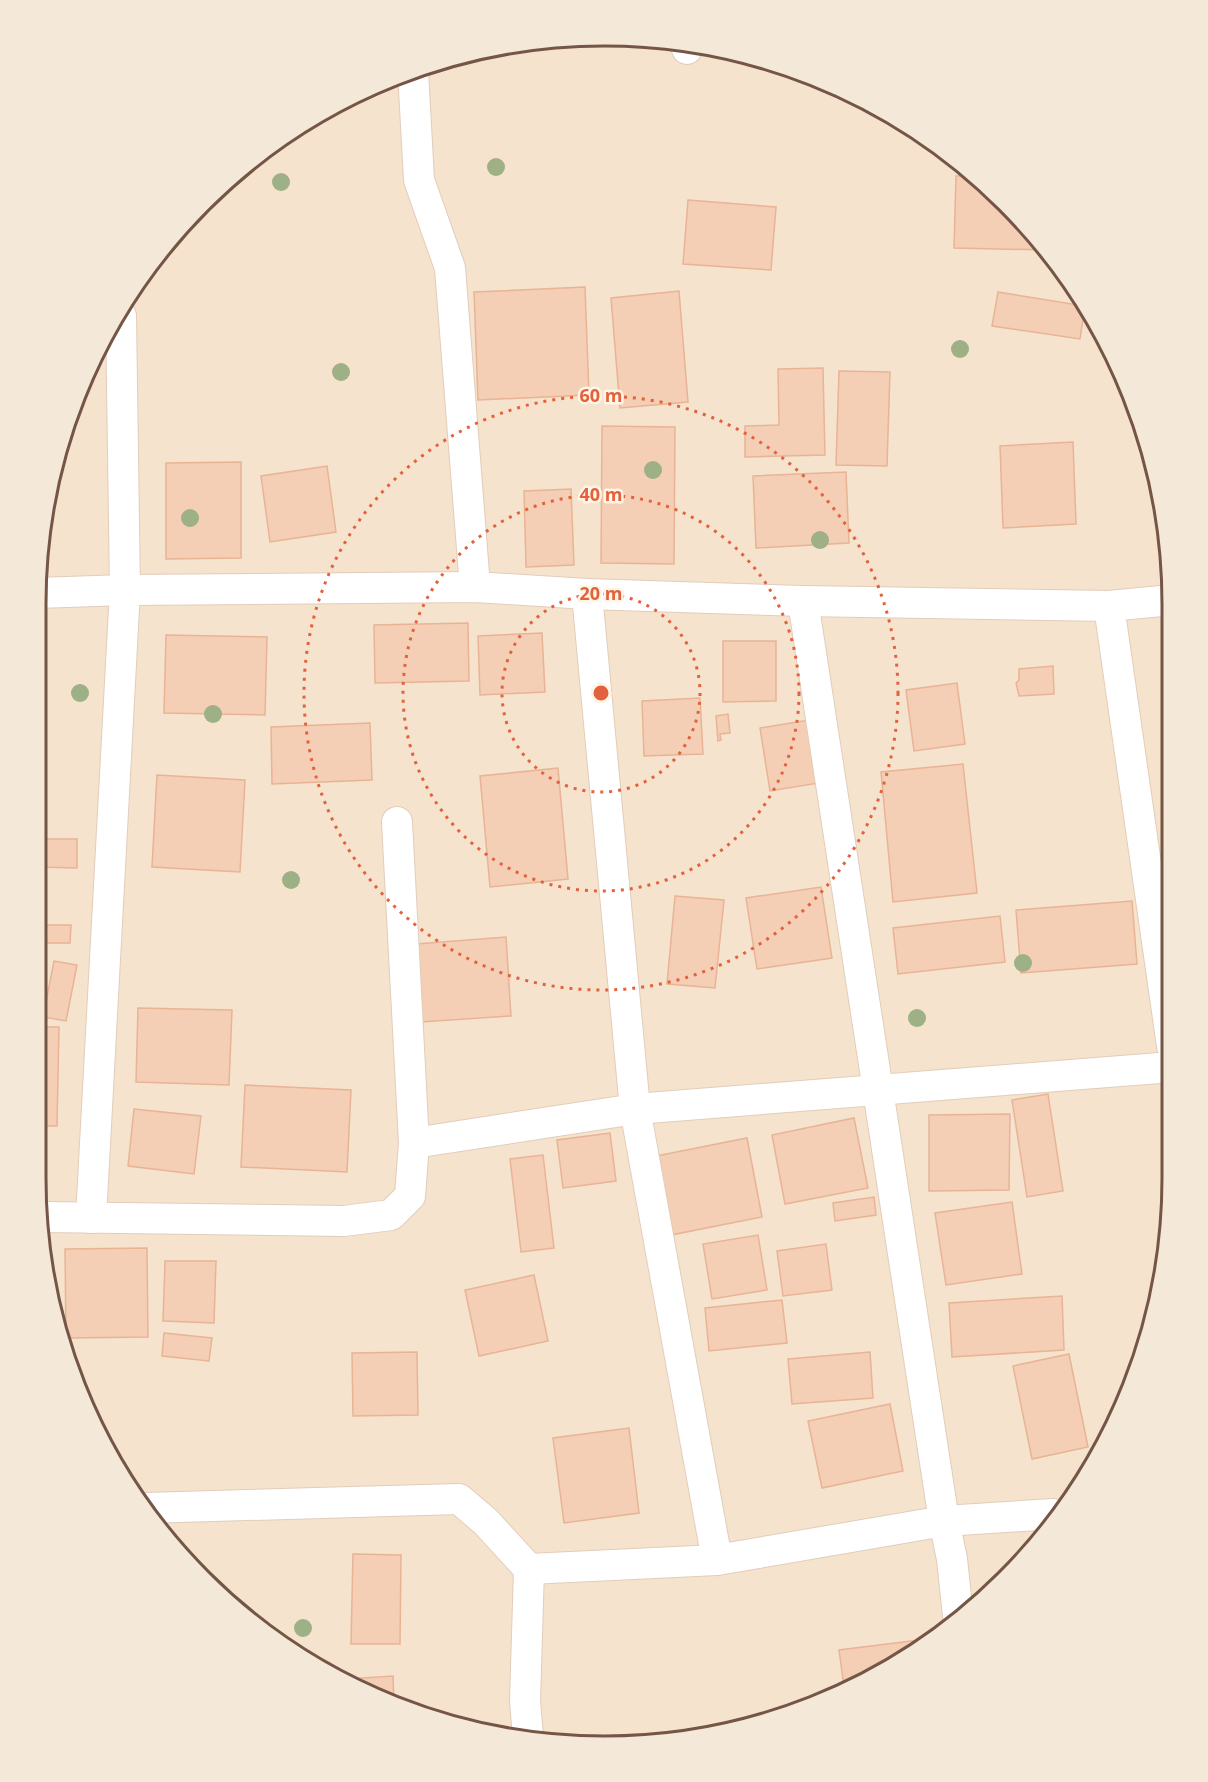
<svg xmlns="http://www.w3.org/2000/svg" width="1208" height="1782" viewBox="0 0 1208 1782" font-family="'Open Sans',sans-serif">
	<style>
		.residential { fill: #f5e3cd }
		.building { fill: #f4ceb5; stroke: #e8b495; stroke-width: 1.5 }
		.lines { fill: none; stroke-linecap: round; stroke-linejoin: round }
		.minor-casing { stroke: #e2cdbb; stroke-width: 32 }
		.minor { stroke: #fff; stroke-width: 30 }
		.tree { fill: #9eb086 }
		.ring { fill: none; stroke: #e3623d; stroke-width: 3; stroke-dasharray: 3 6 }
		.rim { fill: none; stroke: #755646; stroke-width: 3 }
		.centre { fill: #e3623d; stroke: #fff5e6; stroke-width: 3 }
		.ring-label { font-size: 18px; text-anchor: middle; font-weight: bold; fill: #e3623d; stroke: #fff5e6; stroke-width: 5; stroke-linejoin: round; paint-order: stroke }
	</style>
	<rect width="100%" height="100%" fill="#fdf1df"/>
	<polygon class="residential" points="604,36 714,47 821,79 919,132 1005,202 1076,288 1129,386 1161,493 1172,604 1172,1178 1161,1288 1113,1430 1006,1579 888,1670 715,1735 567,1745 387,1703 258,1628 132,1494 66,1360 36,1178 36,604 47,494 95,352 202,203 288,132 386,79 493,47"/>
	<g class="building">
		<polygon points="604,36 614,37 614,41 563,45 563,40"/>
		<polygon points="956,176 973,176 1005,202 1045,250 954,248"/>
		<polygon points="688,200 776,207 771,270 683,264"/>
		<polygon points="585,287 589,395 478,400 474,292"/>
		<polygon points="679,291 688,402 620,408 611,298"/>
		<polygon points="998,292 1085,306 1080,339 992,326"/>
		<polygon points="823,368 825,455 745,457 745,426 779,425 778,369"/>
		<polygon points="839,371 890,372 887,466 836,465"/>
		<polygon points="602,426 675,427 674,564 601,563"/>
		<polygon points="1073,442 1076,524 1003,528 1000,446"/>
		<polygon points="241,462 241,558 166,559 166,463"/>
		<polygon points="327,466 336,532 270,542 261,476"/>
		<polygon points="846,472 849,543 756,548 753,476"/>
		<polygon points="571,489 574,565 526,567 524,491"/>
		<polygon points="468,623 469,681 375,683 374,625"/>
		<polygon points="542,633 545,692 480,695 478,636"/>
		<polygon points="166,635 267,637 265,715 164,713"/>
		<polygon points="723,641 776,641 776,701 723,702"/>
		<polygon points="1053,666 1054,694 1019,696 1016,683 1019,680 1019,669"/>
		<polygon points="957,683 965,744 914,751 906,690"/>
		<polygon points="700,698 703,754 644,756 642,701"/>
		<polygon points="728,714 730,733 720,734 721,740 718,741 716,716"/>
		<polygon points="809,720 819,783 770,791 760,728"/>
		<polygon points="370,723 372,780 272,784 271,727"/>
		<polygon points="36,738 46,738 45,808 36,808"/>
		<polygon points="963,764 977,893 893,902 881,772"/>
		<polygon points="558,768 568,879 490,887 480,776"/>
		<polygon points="157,775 245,780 240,872 152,867"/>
		<polygon points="36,839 77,839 77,868 36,867"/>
		<polygon points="821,887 832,958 757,969 746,898"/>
		<polygon points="675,896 724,900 715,988 667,984"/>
		<polygon points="1132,901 1137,964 1021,973 1016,910"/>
		<polygon points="1000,916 1005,962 898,974 893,928"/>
		<polygon points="36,925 71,925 70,943 36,943"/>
		<polygon points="506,937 511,1016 421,1022 416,944"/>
		<polygon points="54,961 77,965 66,1021 43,1017"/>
		<polygon points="138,1008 232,1010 229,1085 136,1082"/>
		<polygon points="36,1027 59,1027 57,1126 36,1126"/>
		<polygon points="245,1085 351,1090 347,1172 241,1167"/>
		<polygon points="1048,1094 1063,1191 1027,1197 1012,1100"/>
		<polygon points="134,1109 201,1116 194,1174 128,1166"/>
		<polygon points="1010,1114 1009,1190 929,1191 929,1115"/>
		<polygon points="854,1118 868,1188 785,1204 772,1135"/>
		<polygon points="610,1133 616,1181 563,1188 557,1140"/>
		<polygon points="747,1138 762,1217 671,1235 656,1156"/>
		<polygon points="543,1155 554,1248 521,1252 510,1159"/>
		<polygon points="874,1197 876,1215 835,1221 833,1203"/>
		<polygon points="1012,1202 1022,1274 946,1285 935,1213"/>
		<polygon points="758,1235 767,1290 712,1299 703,1244"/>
		<polygon points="826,1244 832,1290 783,1296 777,1251"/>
		<polygon points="147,1248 148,1337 66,1338 65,1249"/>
		<polygon points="165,1261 216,1261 214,1323 163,1321"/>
		<polygon points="534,1275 548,1341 479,1356 465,1290"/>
		<polygon points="1062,1296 1064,1350 952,1357 949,1303"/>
		<polygon points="782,1300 787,1343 709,1351 705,1308"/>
		<polygon points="164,1333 212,1338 209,1361 162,1356"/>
		<polygon points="417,1352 418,1415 353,1416 352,1353"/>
		<polygon points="870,1352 873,1398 792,1404 788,1359"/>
		<polygon points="1069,1354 1088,1447 1032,1459 1013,1366"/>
		<polygon points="890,1404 903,1471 822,1488 808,1421"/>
		<polygon points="629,1428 639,1513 564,1523 553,1438"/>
		<polygon points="353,1554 401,1555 400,1644 351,1644"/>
		<polygon points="919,1640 920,1645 888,1670 844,1687 839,1650"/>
		<polygon points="393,1676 394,1705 387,1703 346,1679"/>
	</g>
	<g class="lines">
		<g class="minor-casing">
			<g id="minor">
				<polyline points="687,44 687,49"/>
				<polyline points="413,71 419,180 450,268 475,587"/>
				<polyline points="37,593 125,590 475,587 587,594 803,601 1109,606"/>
				<polyline points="587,594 635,1109 717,1560"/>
				<polyline points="1172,600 1109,606 1172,1046"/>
				<polyline points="803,601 944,1521 952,1559 958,1616"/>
				<polyline points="414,1143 635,1109 1172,1067"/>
				<polyline points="42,1217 344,1221 391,1215 410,1196 414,1143 397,822"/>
				<polyline points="91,1218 125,590 121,316"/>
				<polyline points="145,1508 459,1499 486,1522 529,1569 717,1560 944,1521 1053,1514"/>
				<polyline points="528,1736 525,1701 529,1569"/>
			</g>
		</g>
		<use href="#minor" class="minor"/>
	</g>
	<g class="tree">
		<circle cx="496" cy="167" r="9"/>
		<circle cx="281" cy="182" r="9"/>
		<circle cx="960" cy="349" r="9"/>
		<circle cx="341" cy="372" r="9"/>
		<circle cx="653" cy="470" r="9"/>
		<circle cx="190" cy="518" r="9"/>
		<circle cx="820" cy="540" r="9"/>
		<circle cx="80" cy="693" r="9"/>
		<circle cx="213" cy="714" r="9"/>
		<circle cx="291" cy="880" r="9"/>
		<circle cx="1023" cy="963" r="9"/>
		<circle cx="917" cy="1018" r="9"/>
		<circle cx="303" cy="1628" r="9"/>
	</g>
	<g class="ring">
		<circle cx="601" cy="693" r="99"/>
		<circle cx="601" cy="693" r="198"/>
		<circle cx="601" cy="693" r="297"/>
	</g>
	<path d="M0 0H1208V1782H0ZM604 46H604A558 558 0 0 1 1162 604V1178A558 558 0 0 1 604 1736H604A558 558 0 0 1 46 1178V604A558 558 0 0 1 604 46Z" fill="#f4e8d9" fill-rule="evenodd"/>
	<path class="rim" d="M604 46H604A558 558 0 0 1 1162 604V1178A558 558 0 0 1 604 1736H604A558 558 0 0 1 46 1178V604A558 558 0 0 1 604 46Z"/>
	<circle cx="601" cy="693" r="9" class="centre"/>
	<g class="ring-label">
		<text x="601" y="402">60 m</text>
		<text x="601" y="501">40 m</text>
		<text x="601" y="600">20 m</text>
	</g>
</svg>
